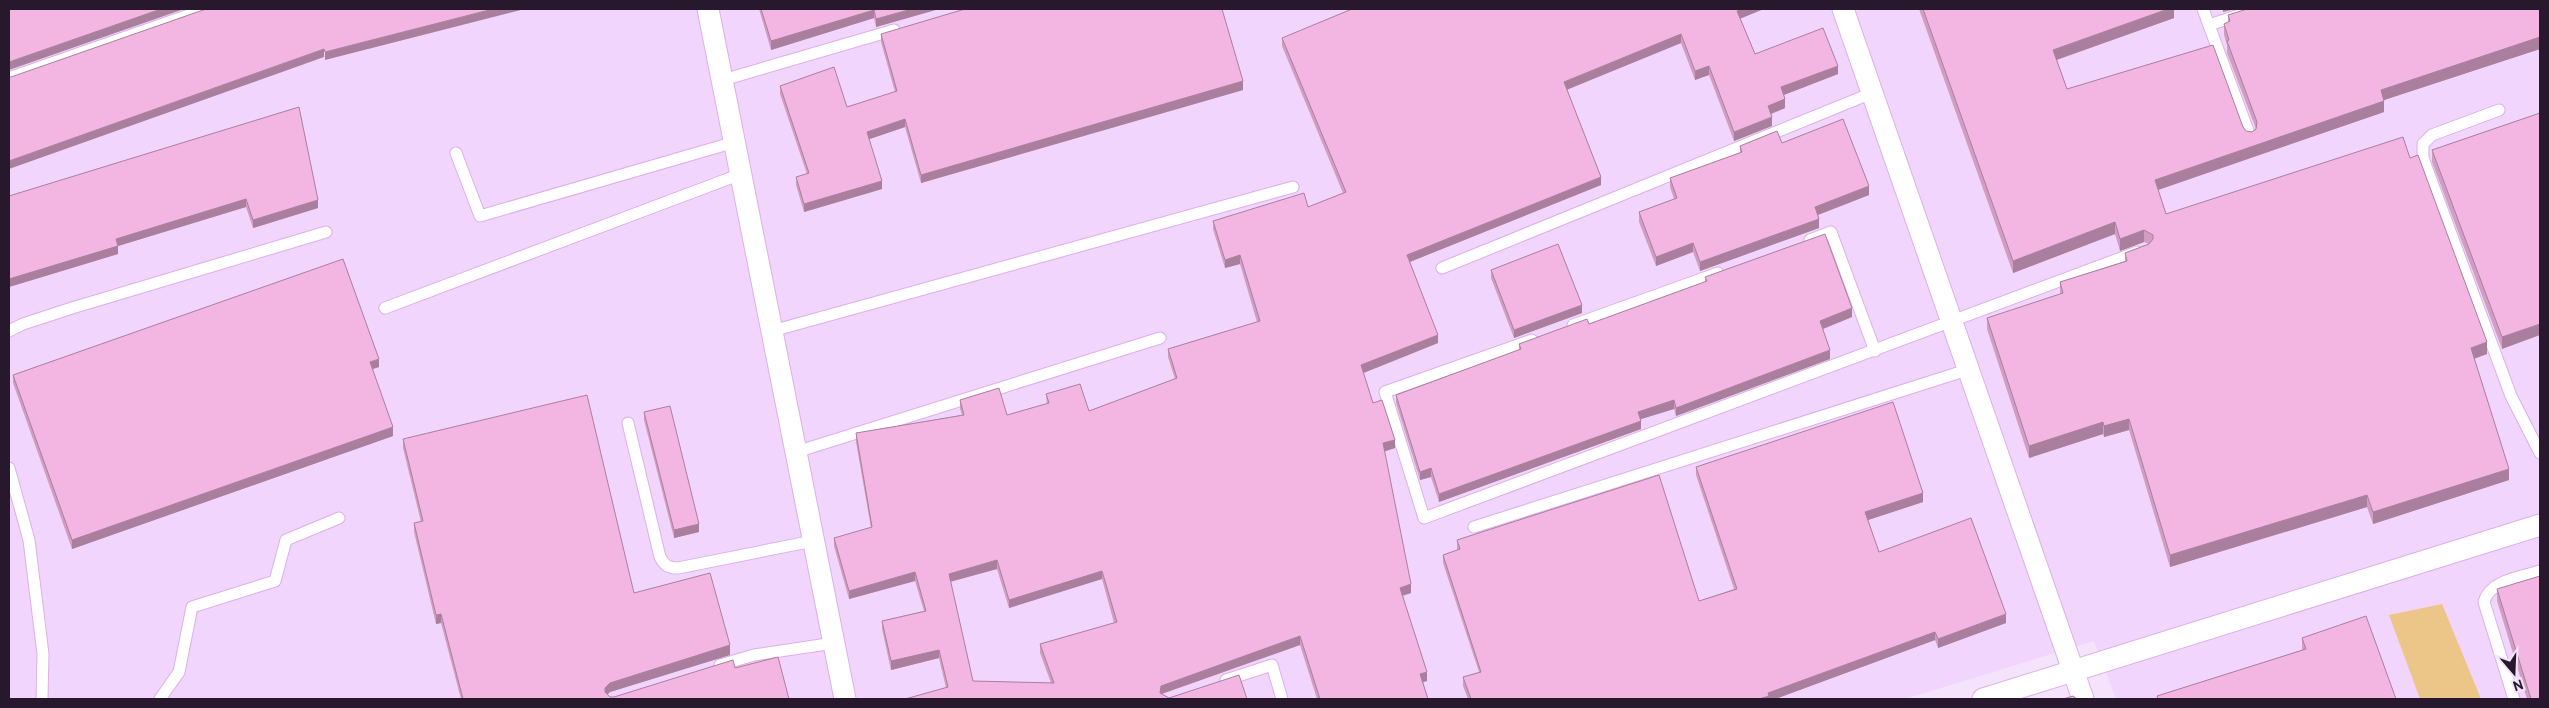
<svg xmlns="http://www.w3.org/2000/svg" width="2549" height="708" viewBox="0 0 2549 708" font-family="Overpass,sans-serif">
	<style>
		.built { fill: #f2d5fc }
		.green { fill: #ecc589 }
		.lines { fill: none; stroke-linecap: round; stroke-linejoin: round }
		.service-casing { stroke: #dab0e9; stroke-width: 13 }
		.minor-casing { stroke: #dab0e9; stroke-width: 23 }
		.service { stroke: #fff; stroke-width: 11 }
		.minor { stroke: #fff; stroke-width: 21 }
		.wall { fill: #d19dc2; fill-rule: evenodd }
		.shaded-wall { fill: #aa7f9e }
		.building { fill: #f3b6e2; stroke: #aa7f9e; fill-rule: evenodd }
	</style>
	<rect width="100%" height="100%" fill="#f4e3fb"/>
	<polygon class="built" points="9,9 2540,9 2540,699 2116,699 2094,641 1905,699 9,699"/>
	<polygon class="green" points="2442,604 2481,699 2420,699 2389,615"/>
	<g class="lines">
		<g class="service-casing">
			<g id="service">
				<polyline points="2203,9 2250,136"/>
				<polyline points="2209,25 2258,9"/>
				<polyline points="9,78 206,9"/>
				<polyline points="723,80 894,30"/>
				<polyline points="2499,110 2432,135 2423,144 2423,158 2511,396 2540,453"/>
				<polyline points="456,153 480,216 735,142"/>
				<polyline points="1810,240 1831,232 1875,351"/>
				<polyline points="1442,268 1872,93"/>
				<polyline points="385,308 741,174"/>
				<polyline points="1573,325 1718,273"/>
				<polyline points="9,331 23,324 72,308 326,232"/>
				<polyline points="772,331 1293,187"/>
				<polyline points="1532,340 1385,392 1424,518 2137,252"/>
				<path d="M 628,423 L 660,557 C 664,565 668,568 678,568 L 813,541"/>
				<polyline points="796,452 1160,338"/>
				<polyline points="9,468 29,540 43,654 42,699"/>
				<polyline points="1474,527 1967,370"/>
				<polyline points="720,665 754,655 834,643"/>
				<polyline points="1226,680 1272,665 1282,699"/>
				<polyline points="160,699 179,672 192,607 275,581 286,540 339,518"/>
				<path d="M 2514,699 L 2484,602 C 2490,580 2521,577 2540,571"/>
			</g>
		</g>
		<g class="minor-casing">
			<g id="minor">
				<polyline points="708,9 845,699"/>
				<polyline points="1843,9 2083,699"/>
				<polyline points="1983,699 2540,525"/>
			</g>
		</g>
		<use href="#service" class="service"/>
		<use href="#minor" class="minor"/>
	</g>
	<g class="wall">
		<polygon points="759,9 939,9 876,27 874,18 771,50"/>
		<polygon points="1919,9 2174,9 2174,18 2057,60 2067,89 2243,127 2246,131 2252,132 2256,129 2227,53 2227,45 2224,35 2224,24 2228,22 2228,15 2540,9 2540,49 2384,100 2384,112 2158,190 2166,214 2410,158 2487,354 2474,358 2509,480 2373,524 2367,507 2170,567 2129,430 2104,437 2103,434 2029,458 1987,329 1987,318 2060,294 2060,282 2125,261 2125,253 2149,244 2144,242 2120,251 2115,234 2013,273"/>
		<path d="M 1740,18 L 1755,54 L 1838,74 L 1784,95 L 1785,108 L 1771,114 L 1772,126 L 1734,141 L 1709,75 L 1695,80 L 1681,43 L 1567,89 L 1601,185 L 1410,262 L 1438,343 L 1363,373 L 1373,403 L 1395,448 L 1384,451 L 1411,593 L 1403,596 L 1427,681 L 1423,682 L 1428,699 L 1317,699 L 1300,645 L 1162,694 L 1169,698 L 1247,699 L 905,699 L 946,688 L 939,658 L 891,670 L 882,629 L 882,621 L 924,611 L 915,581 L 849,599 L 834,546 L 834,538 L 871,528 L 856,442 L 856,433 L 962,415 L 960,409 L 960,400 L 1007,415 L 1047,404 L 1046,394 L 1089,411 L 1175,379 L 1168,357 L 1168,349 L 1257,322 L 1240,264 L 1225,268 L 1213,229 L 1213,221 L 1308,207 L 1343,193 L 1282,46 L 1282,38 ZM 997,569 L 1009,608 L 1102,579 L 1114,623 L 1040,644 L 1040,653 L 1051,683 L 973,681 L 950,582 Z"/>
		<polygon points="881,34 1243,90 921,183 905,127 869,139 882,189 804,212 796,185 796,177 807,174 780,94 780,86 847,107 895,92 881,42"/>
		<polygon points="299,107 318,208 253,228 246,207 118,246 118,254 9,287"/>
		<polygon points="2540,113 2502,349 2432,162 2432,150"/>
		<polygon points="1782,143 1869,195 1818,215 1819,228 1700,271 1693,252 1656,266 1639,222 1639,212 1674,199 1670,187 1670,178 1740,153 1740,146"/>
		<polygon points="1491,270 1582,313 1514,338 1491,278"/>
		<polygon points="1705,277 1852,317 1823,329 1830,359 1676,416 1674,409 1641,419 1641,429 1439,502 1431,477 1420,480 1396,403 1396,395 1519,350 1519,344 1589,324 1705,282"/>
		<polygon points="379,367 372,369 393,436 72,549 13,383 13,375"/>
		<polygon points="644,412 699,532 674,538 644,420"/>
		<polygon points="403,439 634,593 730,655 610,692 607,694 610,697 614,697 735,668 789,699 461,699 441,623 436,624 414,532 414,523 421,522 403,448"/>
		<polygon points="1696,467 1923,502 1868,520 1879,552 2006,623 1938,648 1935,640 1775,699 1468,699 1463,686 1463,677 1479,672 1443,563 1443,555 1457,550 1457,540 1699,601 1734,589 1696,475"/>
		<polygon points="2497,589 2540,699 2527,699 2497,601"/>
		<polygon points="2302,638 2396,699 2157,699 2157,696 2302,650"/>
	</g>
	<g class="shaded-wall">
		<polygon points="161,9 184,9 9,70 9,62"/>
		<polygon points="493,9 525,9 325,60 325,52"/>
		<polygon points="912,9 939,9 876,27 876,19"/>
		<polygon points="1743,9 1764,9 1737,20 1737,11"/>
		<polygon points="2168,9 2174,9 2174,18 2053,61 2053,50"/>
		<polygon points="2223,9 2235,9 2223,12"/>
		<polygon points="874,10 874,18 771,50 771,41"/>
		<polygon points="1681,34 1681,43 1564,91 1564,82"/>
		<polygon points="2540,37 2540,49 2381,101 2381,90"/>
		<polygon points="324,49 324,57 9,169 9,161"/>
		<polygon points="1709,66 1709,75 1695,80 1695,71"/>
		<polygon points="1838,66 1838,74 1781,96 1781,87"/>
		<polygon points="1243,81 1243,90 921,183 921,175"/>
		<polygon points="1785,99 1785,108 1768,115 1768,106"/>
		<polygon points="2384,101 2384,112 2155,191 2155,180"/>
		<polygon points="1772,117 1772,126 1734,141 1734,132"/>
		<polygon points="905,119 905,127 867,140 867,132"/>
		<polygon points="1601,177 1601,185 1407,263 1407,255"/>
		<polygon points="882,181 882,189 804,212 804,204"/>
		<polygon points="1869,186 1869,195 1815,216 1815,207"/>
		<polygon points="246,199 246,207 118,246 118,254 9,287 9,279 116,239"/>
		<polygon points="318,200 318,208 253,228 253,220"/>
		<polygon points="1819,219 1819,228 1700,271 1700,262"/>
		<polygon points="2115,222 2115,234 2013,273 2013,261"/>
		<polygon points="2144,230 2144,242 2120,251 2120,239"/>
		<polygon points="1693,243 1693,252 1656,266 1656,257"/>
		<polygon points="1240,255 1240,264 1225,268 1225,260"/>
		<polygon points="1582,305 1582,313 1514,338 1514,330"/>
		<polygon points="1852,308 1852,317 1820,330 1820,321"/>
		<polygon points="2540,324 2540,335 2502,349 2502,337"/>
		<polygon points="1438,335 1438,343 1361,374 1361,365"/>
		<polygon points="2487,342 2487,354 2471,360 2471,348"/>
		<polygon points="1830,350 1830,359 1676,416 1676,408"/>
		<polygon points="379,359 379,367 370,370 370,362"/>
		<polygon points="1674,400 1674,409 1638,420 1638,412"/>
		<polygon points="2129,419 2129,430 2104,437 2104,426"/>
		<polygon points="1641,421 1641,429 1439,502 1439,494"/>
		<polygon points="2103,422 2103,434 2029,458 2029,446"/>
		<polygon points="393,427 393,436 72,549 72,540"/>
		<polygon points="1395,440 1395,448 1383,452 1383,443"/>
		<polygon points="1431,468 1431,477 1420,480 1420,472"/>
		<polygon points="2509,469 2509,480 2373,524 2373,512"/>
		<polygon points="1923,493 1923,502 1865,521 1865,512"/>
		<polygon points="2367,495 2367,507 2170,567 2170,555"/>
		<polygon points="699,524 699,532 674,538 674,530"/>
		<polygon points="997,560 997,569 949,582 949,574"/>
		<polygon points="1102,571 1102,579 1009,608 1009,600"/>
		<polygon points="915,572 915,581 849,599 849,591"/>
		<polygon points="1411,584 1411,593 1400,596 1400,588"/>
		<polygon points="441,614 441,623 436,624 436,615"/>
		<polygon points="2006,614 2006,623 1938,648 1938,639"/>
		<polygon points="1935,632 1935,640 1775,699 1759,699 1768,693"/>
		<polygon points="1300,636 1300,645 1161,694 1160,693 1161,686"/>
		<polygon points="730,645 730,655 610,692 605,697 605,688 610,683"/>
		<polygon points="939,650 939,658 891,670 891,661"/>
		<polygon points="1427,672 1427,681 1420,683 1420,674"/>
	</g>
	<g class="building">
		<polygon points="9,9 161,9 9,62"/>
		<polygon points="206,9 493,9 325,52 324,49 9,161 9,77 11,77"/>
		<polygon points="761,9 912,9 876,19 874,10 771,41"/>
		<polygon points="965,9 1222,9 1243,81 921,175 905,119 867,132 882,181 804,204 796,177 809,173 780,86 834,67 847,107 897,91 881,34"/>
		<path d="M 1352,9 L 1743,9 L 1737,11 L 1755,54 L 1823,28 L 1838,66 L 1781,87 L 1785,99 L 1768,106 L 1772,117 L 1734,132 L 1709,66 L 1695,71 L 1681,34 L 1564,82 L 1601,177 L 1407,255 L 1438,335 L 1361,365 L 1373,403 L 1382,400 L 1395,440 L 1383,443 L 1411,584 L 1400,588 L 1427,672 L 1420,674 L 1428,699 L 1320,699 L 1300,636 L 1161,686 L 1160,693 L 1169,698 L 1239,675 L 1247,699 L 905,699 L 948,687 L 939,650 L 891,661 L 882,621 L 926,611 L 915,572 L 849,591 L 834,538 L 872,527 L 856,433 L 964,415 L 960,400 L 999,388 L 1007,415 L 1049,403 L 1046,394 L 1080,384 L 1089,411 L 1177,378 L 1168,349 L 1260,321 L 1240,255 L 1225,260 L 1213,221 L 1304,193 L 1308,207 L 1346,192 L 1282,38 ZM 997,560 L 1009,600 L 1102,571 L 1117,622 L 1040,644 L 1054,683 L 973,681 L 949,574 Z"/>
		<polygon points="1923,9 2168,9 2053,50 2067,89 2213,45 2243,127 2246,131 2252,132 2256,129 2257,122 2227,41 2229,40 2224,24 2230,21 2228,15 2247,9 2540,9 2540,37 2381,90 2384,101 2155,180 2166,214 2403,137 2410,158 2418,155 2487,342 2471,348 2509,469 2373,512 2367,495 2170,555 2129,419 2104,426 2103,422 2029,446 1987,318 2063,293 2060,282 2127,261 2125,253 2149,244 2153,239 2153,235 2144,230 2120,239 2115,222 2013,261"/>
		<polygon points="299,107 318,200 253,220 246,199 116,239 118,246 9,279 9,196"/>
		<polygon points="2540,113 2540,324 2502,337 2432,150"/>
		<polygon points="1843,119 1869,186 1815,207 1819,219 1700,262 1693,243 1656,257 1639,212 1677,198 1670,178 1742,152 1740,146 1777,131 1782,143"/>
		<polygon points="1825,234 1852,308 1820,321 1830,350 1676,408 1674,400 1638,412 1641,421 1439,494 1431,468 1420,472 1396,395 1521,349 1519,344 1587,319 1589,324 1707,281 1705,277"/>
		<polygon points="1558,244 1582,305 1514,330 1491,270"/>
		<polygon points="343,259 379,359 370,362 393,427 72,540 13,375"/>
		<polygon points="587,395 634,593 710,573 730,645 610,683 605,688 605,692 610,697 614,697 733,660 735,668 778,657 789,699 463,699 441,614 436,615 414,523 423,521 403,439"/>
		<polygon points="1893,402 1923,493 1865,512 1879,552 1971,518 2006,614 1938,639 1935,632 1768,693 1769,696 1759,699 1471,699 1463,677 1481,672 1443,555 1460,549 1457,540 1659,475 1699,601 1737,589 1696,467"/>
		<polygon points="670,406 699,524 674,530 644,412"/>
		<polygon points="2540,576 2540,699 2531,699 2497,589"/>
		<polygon points="2366,616 2396,699 2158,699 2157,696 2306,649 2302,638"/>
		<polygon points="2073,696 2077,699 2063,699"/>
	</g>
	<rect width="2549" height="708" fill="none" stroke="#28182d" stroke-width="20"/>
	<g transform="translate(2514 673) rotate(161)" stroke="#f4e3fb" stroke-width="4" paint-order="stroke">
	<path d="M0-4L9 19L0 12L-9 19Z" fill="#28182d"/>
	<text y="-8" font-size="14" font-weight="bold" text-anchor="middle" fill="#28182d">N</text>
	</g>
</svg>
